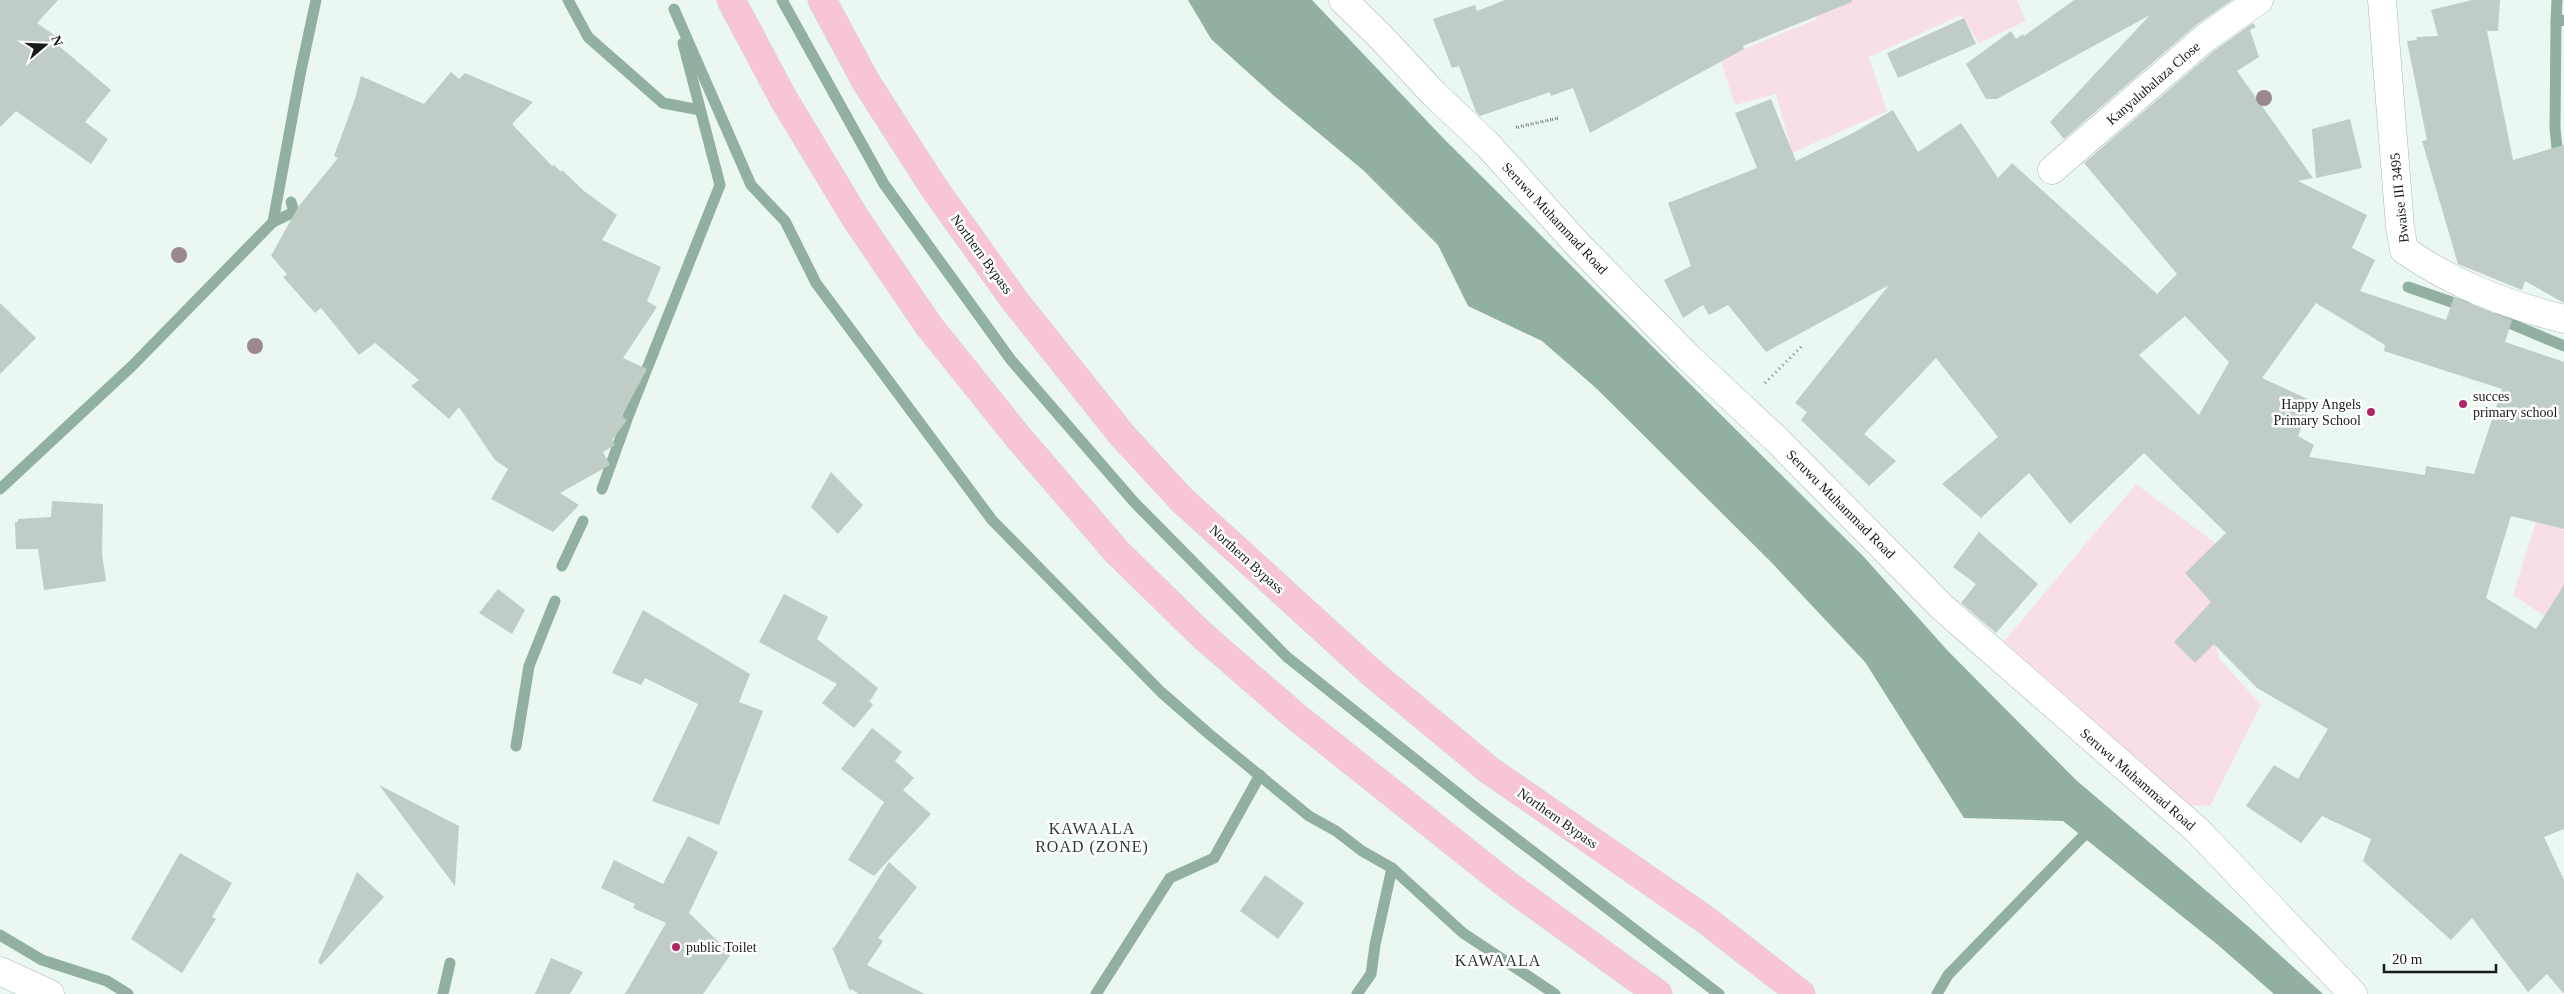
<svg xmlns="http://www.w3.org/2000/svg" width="2564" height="994" viewBox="0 0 2564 994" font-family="'Times New Roman',serif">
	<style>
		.green { fill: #f8dfe6 }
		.water { fill: #91b0a2 }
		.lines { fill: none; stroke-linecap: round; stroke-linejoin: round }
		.stream { stroke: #91b0a2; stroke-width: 11 }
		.building { fill: #c0cdc7; fill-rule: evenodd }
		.minor-casing { stroke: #abb8b2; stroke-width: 29 }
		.motorway-casing { stroke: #d5d6d6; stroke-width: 29 }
		.path { stroke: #77807c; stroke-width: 3; stroke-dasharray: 1 4; stroke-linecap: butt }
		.minor { stroke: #fff; stroke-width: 28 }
		.motorway { stroke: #f8c5d5; stroke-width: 28 }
		.tree { fill: #9b888f }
		.poi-dot { fill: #af2667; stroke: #fff; stroke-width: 2 }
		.labels { text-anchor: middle; stroke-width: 5; stroke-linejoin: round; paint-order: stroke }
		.street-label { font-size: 14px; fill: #171c19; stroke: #fff }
		.poi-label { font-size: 14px; fill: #171c19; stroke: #fff; text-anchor: start }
		.quarter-label { font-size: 16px; letter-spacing: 1px; fill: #303a35; stroke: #fff }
	</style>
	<rect width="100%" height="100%" fill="#eaf8f1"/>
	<g class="green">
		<polygon points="1809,0 2017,0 2026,21 1979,43 1961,15 1869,57 1887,111 1792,153 1776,94 1735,105 1720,59 1817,19"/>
		<polygon points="2564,432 2564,595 2559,591 2547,618 2513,595"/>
		<polygon points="2136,484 2230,554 2215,643 2219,658 2261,705 2210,806 2181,805 2001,645"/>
	</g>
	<polygon class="water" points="1188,0 1312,0 1445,140 1864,557 1947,650 2076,780 2250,928 2323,994 2274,994 2218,945 2063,821 1964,818 1865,662 1771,562 1596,388 1542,341 1468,306 1438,245 1363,170 1273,95 1211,39"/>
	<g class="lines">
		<g class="stream">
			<polyline points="568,0 588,37 663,103 700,110"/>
			<polyline points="782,0 884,184 1011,360 1134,502 1287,657 1480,811 1719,994"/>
			<polyline points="2557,0 2556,22 2564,20"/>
			<polyline points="674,9 751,185 785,221 816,283 992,520 1161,692 1209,734 1309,816 1336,831 1362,851 1392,868 1463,933 1555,994"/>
			<polyline points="2556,22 2555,128 2558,158 2564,162"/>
			<polyline points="273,222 294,212 291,202"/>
			<polyline points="2408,287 2466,307"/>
			<polyline points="2497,318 2564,346"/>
			<polyline points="0,489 132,366 273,222 300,75 316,0"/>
			<polyline points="602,489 629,414 720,185 683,43"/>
			<polyline points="562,566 583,521"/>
			<polyline points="516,746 529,666 555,601"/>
			<polyline points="0,935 42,960 107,981 128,994"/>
			<polyline points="443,994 450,963"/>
			<polyline points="1096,994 1170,878 1214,858 1260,775"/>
			<polyline points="1357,994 1371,974 1375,945 1392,868"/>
			<polyline points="1937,994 1948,975 2094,825"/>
		</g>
	</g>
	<g class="building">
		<polygon points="0,0 58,0 37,23 57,37 53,41 111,90 85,122 108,139 91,164 16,111 0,127"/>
		<polygon points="1505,0 1852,0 1852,2 1743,46 1744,49 1590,133 1573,88 1551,96 1550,92 1480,116 1476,112 1459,66 1452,68 1433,19 1475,5 1477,11"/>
		<polygon points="2074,0 2232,0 2195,26 2064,139 2050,122 2150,15 1997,99 1986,99 1966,64 2011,31 2016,39 2023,34 2024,36"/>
		<polygon points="2472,0 2500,0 2498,31 2487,31 2513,160 2564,145 2564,303 2525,281 2522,290 2458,264 2422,141 2427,140 2407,41 2417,40 2416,37 2438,36 2431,10"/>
		<polygon points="1964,18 1976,44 1898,78 1887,53"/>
		<path d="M 2253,23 L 2256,27 L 2250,30 L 2259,57 L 2237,71 L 2313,178 L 2298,181 L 2367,215 L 2352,248 L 2375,260 L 2360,291 L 2446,320 L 2454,297 L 2512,320 L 2505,342 L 2564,362 L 2564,529 L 2511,516 L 2486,598 L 2536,629 L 2564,585 L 2564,829 L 2544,837 L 2564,880 L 2564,994 L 2547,974 L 2528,992 L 2472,918 L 2451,940 L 2363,861 L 2371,839 L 2322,816 L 2301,843 L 2246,806 L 2274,765 L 2298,779 L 2328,729 L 2257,688 L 2214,644 L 2195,663 L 2174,642 L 2211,602 L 2185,573 L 2226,533 L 2144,453 L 2070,524 L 2029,473 L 1981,518 L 1942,484 L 1998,437 L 1936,358 L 1864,434 L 1896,461 L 1869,486 L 1801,420 L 1807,412 L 1795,403 L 1889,285 L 1766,352 L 1728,305 L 1709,315 L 1703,305 L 1683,318 L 1664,280 L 1691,266 L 1668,203 L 1757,168 L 1735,113 L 1771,99 L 1796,161 L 1851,134 L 1893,110 L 1918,152 L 1961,123 L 1998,178 L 2012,163 L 2157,294 L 2177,274 L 2084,163 L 2215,50 ZM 2316,303 L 2385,345 L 2384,351 L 2502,389 L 2474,474 L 2426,466 L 2425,475 L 2309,457 L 2314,445 L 2298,436 L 2312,401 L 2262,378 ZM 2185,316 L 2229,362 L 2199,415 L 2139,355 Z"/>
		<polygon points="451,72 459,79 465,73 533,102 512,124 552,166 554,165 561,172 562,170 584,191 617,215 602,240 661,267 647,301 657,307 623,358 647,369 622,416 627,420 612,440 615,445 603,452 610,465 560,493 579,505 553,532 491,499 508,469 495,460 459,407 449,419 411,386 419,380 375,343 359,355 321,308 315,313 283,277 287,274 271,256 298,207 338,158 334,156 355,99 361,76 424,104"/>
		<polygon points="2350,119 2362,168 2316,178 2312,129"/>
		<polygon points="0,303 36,338 0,374"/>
		<polygon points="831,472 863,505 838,534 811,507"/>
		<polygon points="52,501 103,504 102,554 106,581 44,590 38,549 16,549 15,522 18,522 18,519 51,517"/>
		<polygon points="1979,532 2038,584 1996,633 1961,603 1976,584 1953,567"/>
		<polygon points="498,589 525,610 512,634 479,613"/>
		<polygon points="784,594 828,617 817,639 878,688 870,701 867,699 873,705 854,728 822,703 837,684 759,642"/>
		<polygon points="643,610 750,674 739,702 763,711 719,825 652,801 698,704 645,678 641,685 612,673"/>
		<polygon points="872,728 902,752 895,761 914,778 903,790 931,814 874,876 848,860 884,802 841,769"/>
		<polygon points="379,785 459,826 455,886"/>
		<polygon points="688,836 718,852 689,913 731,954 703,994 625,994 666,923 633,908 635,904 601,888 614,860 663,884"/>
		<polygon points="180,853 232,883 212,917 216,919 182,973 131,939"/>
		<polygon points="889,862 917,887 878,938 883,941 867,965 925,994 859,994 851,989 850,991 832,947 834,948"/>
		<polygon points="357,872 384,897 321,965 318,962"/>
		<polygon points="1265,875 1304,903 1278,939 1240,911"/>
		<polygon points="551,958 583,972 570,994 535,994"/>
	</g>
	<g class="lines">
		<g class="minor-casing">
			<g id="minor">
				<polyline points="1343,0 1380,36 1434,94 1488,145 1579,246 1688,357 1777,440 1942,607 2197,830 2353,994"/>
				<path d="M 2382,0 L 2400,227 L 2404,250 C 2455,285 2505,304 2564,319"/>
				<polyline points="2052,170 2205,38 2259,0"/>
				<polyline points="0,971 50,994"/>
			</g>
		</g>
		<g class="motorway-casing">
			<g id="motorway">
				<polyline points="731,0 783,98 856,219 929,326 1018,437 1117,552 1203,636 1294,715 1505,883 1658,994"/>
				<polyline points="822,0 866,82 934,188 1015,301 1122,435 1182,500 1373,674 1489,770 1706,920 1801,994"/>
			</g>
		</g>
		<g class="path">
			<polyline points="1516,127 1559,118 1516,128"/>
			<polyline points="1765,383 1802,346"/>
		</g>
		<use href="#minor" class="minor"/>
		<use href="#motorway" class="motorway"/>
	</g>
	<g class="tree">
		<circle cx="2264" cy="98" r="8"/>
		<circle cx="179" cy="255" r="8"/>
		<circle cx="255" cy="346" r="8"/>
	</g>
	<g class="poi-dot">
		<circle cx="2463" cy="404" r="5"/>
		<circle cx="2371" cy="412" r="5"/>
		<circle cx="676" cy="947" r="5"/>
	</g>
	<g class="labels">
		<g class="street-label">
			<text transform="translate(2153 83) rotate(-41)" y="5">Kanyalubalaza Close</text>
			<text transform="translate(2399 198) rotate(-96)" y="5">Bwaise III 3495</text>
			<text transform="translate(1555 218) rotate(47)" y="5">Seruwu Muhammad Road</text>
			<text transform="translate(982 254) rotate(54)" y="5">Northern Bypass</text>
			<text transform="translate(1841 504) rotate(45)" y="5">Seruwu Muhammad Road</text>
			<text transform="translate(1247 559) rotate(42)" y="5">Northern Bypass</text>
			<text transform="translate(2138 779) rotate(41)" y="5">Seruwu Muhammad Road</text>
			<text transform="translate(1558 818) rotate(35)" y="5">Northern Bypass</text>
		</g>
		<g class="poi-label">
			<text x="2473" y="401">succes<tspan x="2473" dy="16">primary school</tspan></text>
			<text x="2361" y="409" text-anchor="end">Happy Angels<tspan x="2361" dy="16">Primary School</tspan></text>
			<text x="686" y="952">public Toilet</text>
		</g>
		<g class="quarter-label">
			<text x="1092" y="834">KAWAALA<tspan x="1092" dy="18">ROAD (ZONE)</tspan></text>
			<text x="1498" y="966">KAWAALA</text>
		</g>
	</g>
	<g transform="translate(45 45) rotate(71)" stroke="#ffffff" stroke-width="4" paint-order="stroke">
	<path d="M0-4L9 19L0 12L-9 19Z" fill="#171c19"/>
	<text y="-8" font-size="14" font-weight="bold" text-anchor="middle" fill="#171c19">N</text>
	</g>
	<path d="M2384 964v8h112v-8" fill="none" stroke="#171c19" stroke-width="2.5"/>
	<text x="2392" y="964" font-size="15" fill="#171c19" stroke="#ffffff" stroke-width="4" paint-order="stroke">20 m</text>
</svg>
